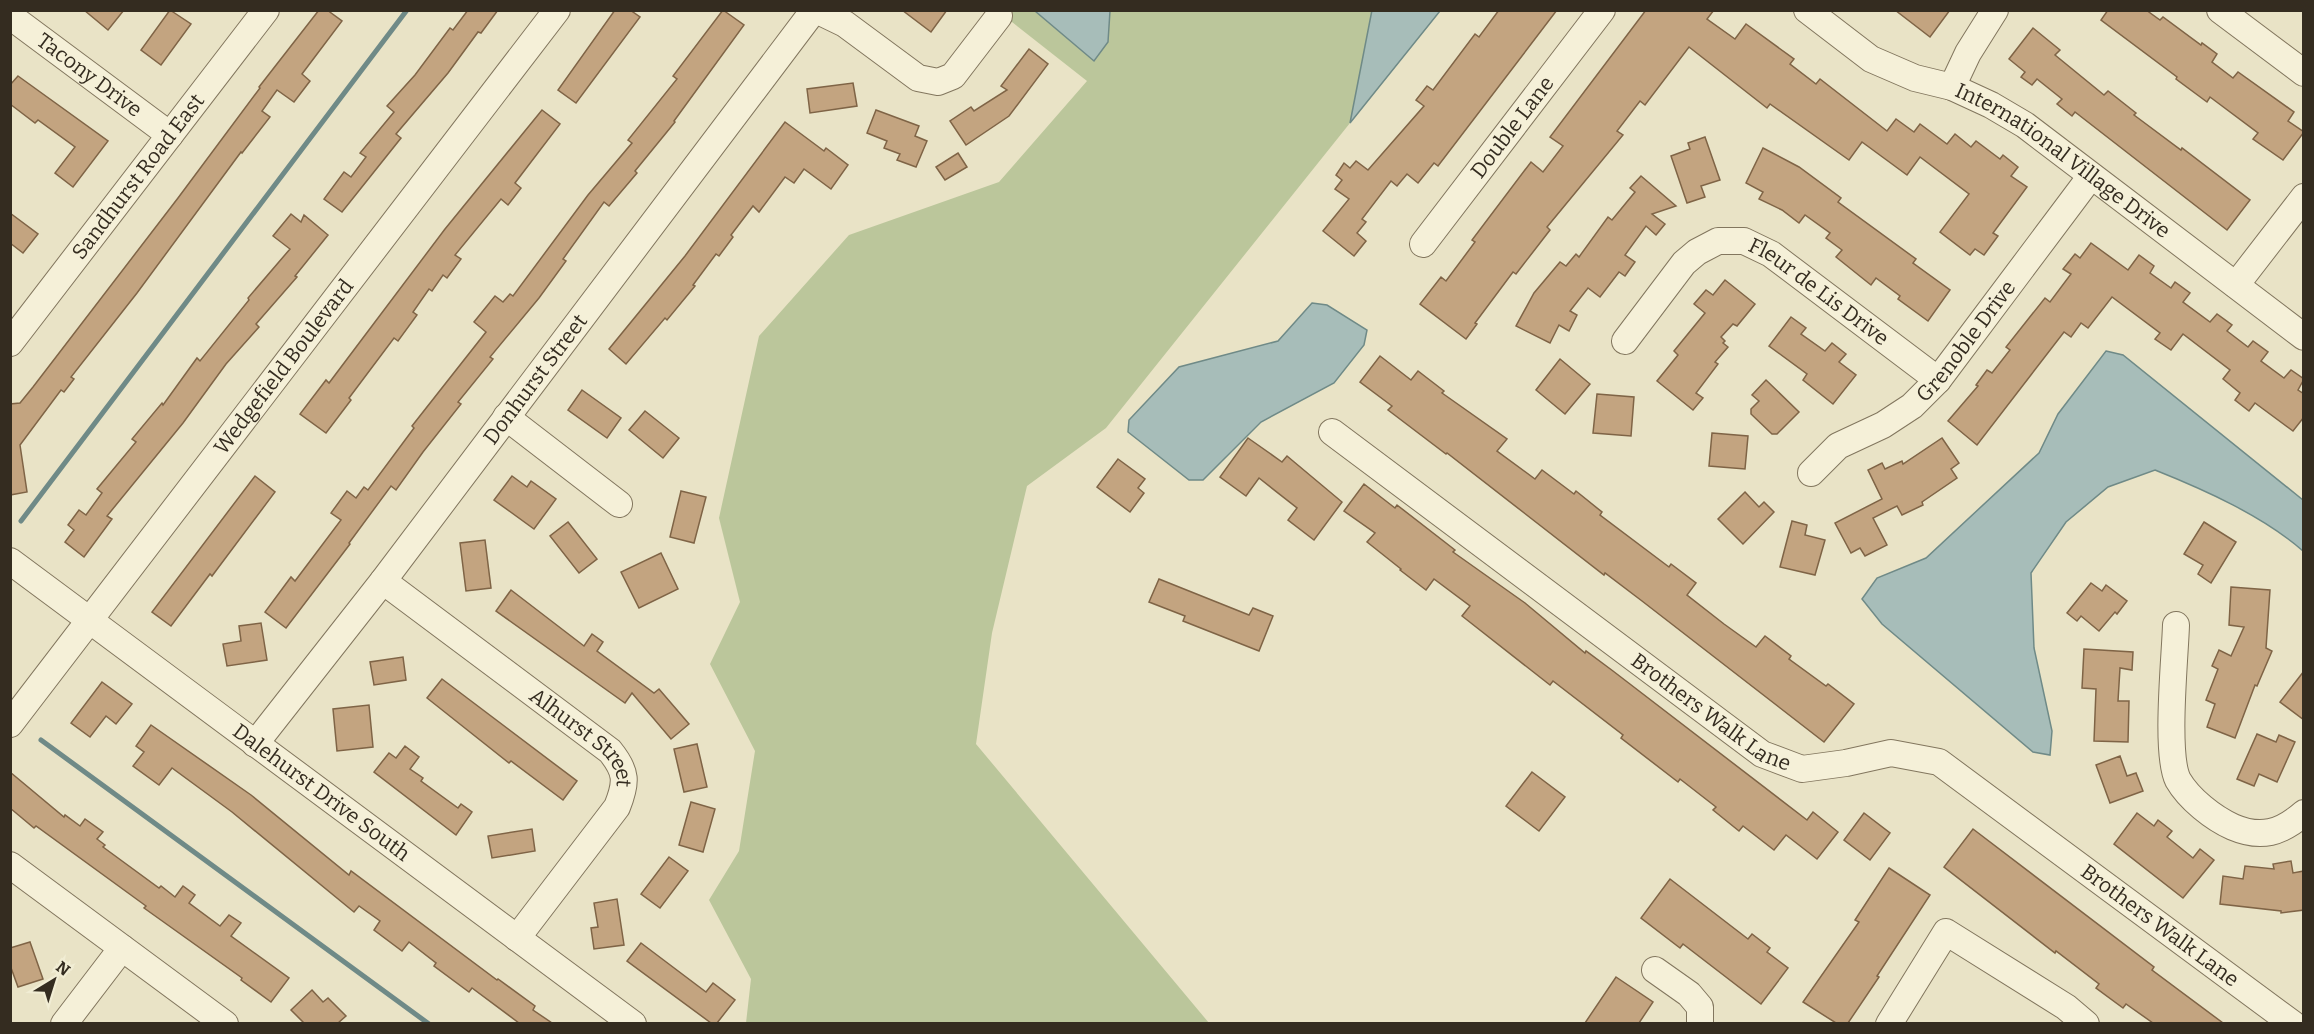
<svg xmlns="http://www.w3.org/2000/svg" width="2314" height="1034" viewBox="0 0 2314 1034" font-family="Bitter,serif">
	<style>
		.green { fill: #bbc69b }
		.water { fill: #a7bdb9; stroke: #6f8a87; stroke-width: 1.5 }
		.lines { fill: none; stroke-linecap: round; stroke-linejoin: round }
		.stream { stroke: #6f8a87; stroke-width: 5 }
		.building { fill: #c3a480; stroke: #7f6446; stroke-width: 1.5 }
		.minor-casing { stroke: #82765e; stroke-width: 28 }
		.minor { stroke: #f5f0d8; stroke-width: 26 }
		.labels { text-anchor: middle; stroke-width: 4.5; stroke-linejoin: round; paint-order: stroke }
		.street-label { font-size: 21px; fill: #342c20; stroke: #f1edd4 }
	</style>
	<rect width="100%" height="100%" fill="#e9e3c6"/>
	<polygon class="green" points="998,11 1035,11 1094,61 1110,11 1372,11 1350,123 1106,428 1027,486 992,633 976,744 1209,1023 746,1023 751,979 709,900 739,851 755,751 710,664 740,602 719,518 759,336 849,235 999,182 1087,81"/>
	<g class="water">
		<polygon points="1372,10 1440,11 1350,123"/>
		<polygon points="1035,11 1110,11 1108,42 1094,61"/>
		<polygon points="1312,303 1327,305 1367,330 1364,345 1334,383 1261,422 1203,480 1189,480 1128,432 1129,420 1179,367 1278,341"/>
		<path d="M 2106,351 L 2123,355 L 2303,500 L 2303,551 C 2263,516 2205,490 2155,470 L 2108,487 L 2066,522 L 2031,573 L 2034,648 L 2052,731 L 2050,755 L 2033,752 L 1882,624 L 1862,599 L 1877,578 L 1926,558 L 2039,453 L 2058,414 Z"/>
	</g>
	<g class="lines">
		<g class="stream">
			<polyline points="21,521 407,10"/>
			<polyline points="41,740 429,1024"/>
		</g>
	</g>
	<g class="building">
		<polygon points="84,10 124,10 108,30"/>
		<polygon points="170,10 191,24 161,65 141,50"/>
		<polygon points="319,10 327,10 342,21 302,74 310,81 294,102 277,90 262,111 270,117 242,153 241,152 137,293 71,377 74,379 64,392 61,390 20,445 27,492 10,495 10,404 20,403 33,387 178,198 260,88 259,87"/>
		<polygon points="468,10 498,10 481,33 478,32 448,73 396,134 401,138 342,212 324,199 344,172 351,177 366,157 360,153 394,112 387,106 415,75 450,28 453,30"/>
		<polygon points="615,10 630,10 640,17 576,103 558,90"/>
		<polygon points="723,10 744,25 674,121 675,122 635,171 637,173 609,206 604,202 563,259 566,261 539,298 490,357 493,359 458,402 461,404 423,452 396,490 391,486 349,543 350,544 286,628 265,612 291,577 295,581 341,520 331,513 347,491 356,498 364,487 368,490 414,428 412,426 486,332 474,322 495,296 503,302 510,294 513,296 588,195 632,143 628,140 677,79 673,76"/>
		<polygon points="902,10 947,10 931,32"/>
		<polygon points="1499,10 1557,10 1438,166 1434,163 1418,183 1407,174 1397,186 1391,181 1362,219 1366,222 1357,233 1366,241 1354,256 1323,231 1349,199 1335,189 1342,180 1336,175 1344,163 1350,168 1356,161 1368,170 1424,106 1416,100 1427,86 1433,90 1475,34 1479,37"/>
		<polygon points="1646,10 1714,10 1707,19 1735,39 1746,24 1794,59 1790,64 1816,84 1820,79 1887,131 1896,119 1914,132 1920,124 1947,144 1955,134 1971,147 1976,141 2000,159 2003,155 2018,167 2011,176 2027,187 1993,233 1998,236 1984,255 1975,249 1970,255 1940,232 1969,194 1920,157 1907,175 1862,142 1849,160 1770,104 1767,108 1689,47 1645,105 1640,101 1617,131 1623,135 1547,227 1550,230 1516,274 1513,272 1475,323 1477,324 1466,339 1420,304 1441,277 1446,281 1475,242 1472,240 1531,162 1543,172 1563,146 1550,137"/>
		<polygon points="1895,10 1950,10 1930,37"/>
		<polygon points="2108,10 2146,10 2160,20 2163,17 2201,45 2202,43 2217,54 2212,62 2233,78 2238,72 2294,112 2288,121 2304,132 2283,160 2253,139 2258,133 2210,97 2207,102 2176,79 2177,77 2101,20"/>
		<polygon points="2033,28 2060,50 2055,55 2104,95 2108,91 2136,113 2134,115 2181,150 2182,148 2250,200 2227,230 2075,112 2072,116 2057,104 2062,99 2037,79 2032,85 2021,77 2025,72 2009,59"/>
		<polygon points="1029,49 1048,64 1009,116 966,145 950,121 971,107 974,111 1007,90 1001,86"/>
		<polygon points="18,76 108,141 73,187 55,173 75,147 38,120 35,123 10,104 10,85"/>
		<polygon points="853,83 857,106 810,113 807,89"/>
		<polygon points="542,110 560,124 515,183 521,188 508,205 501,199 455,255 461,259 447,278 443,275 432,291 429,289 413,312 417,315 398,341 394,338 349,398 351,400 326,433 300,414 326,380 329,383 445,229"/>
		<polygon points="876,110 919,126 915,136 927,141 916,167 897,160 900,154 884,148 887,141 867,133"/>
		<polygon points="785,122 824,151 826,148 848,165 831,189 804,169 794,183 785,177 759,212 753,206 731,235 733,237 719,256 716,254 693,285 695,286 667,320 665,318 626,364 609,349 685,256"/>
		<polygon points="1705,137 1720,180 1701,186 1705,197 1687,203 1671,156 1690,149 1688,143"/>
		<polygon points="1763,148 1799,167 1841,198 1838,202 1916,259 1913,263 1950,290 1928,321 1898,299 1900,296 1876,278 1871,285 1836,257 1842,250 1826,238 1830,233 1805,215 1799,223 1782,210 1759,199 1763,192 1746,183"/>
		<polygon points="958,153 967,167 945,180 936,167"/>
		<polygon points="1641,176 1676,206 1652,214 1665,224 1656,235 1646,226 1625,255 1635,262 1625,276 1619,272 1600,297 1588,288 1570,311 1577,315 1569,331 1559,325 1550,343 1516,326 1534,293 1560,262 1566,266 1576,254 1579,257 1608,217 1612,220 1635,192 1630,188"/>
		<polygon points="10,213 38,234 23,253 10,243"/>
		<polygon points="291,214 301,222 304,215 328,235 295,276 297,277 256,324 259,327 226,364 183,423 107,516 112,519 84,557 65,542 74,530 68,525 79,510 86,515 102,493 97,489 136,442 132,439 162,403 163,405 197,358 200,361 249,300 248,298 290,249 273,236"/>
		<polygon points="2091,243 2128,270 2139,255 2154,266 2150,273 2171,288 2175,282 2190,293 2183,302 2210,322 2217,314 2232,325 2227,331 2248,347 2253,341 2268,352 2261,361 2284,378 2291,370 2304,379 2298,390 2304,394 2304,417 2293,431 2255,403 2249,411 2235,400 2240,393 2223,379 2230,370 2183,334 2171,350 2155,339 2160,333 2112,297 2088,328 2081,323 2071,337 2064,332 1977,445 1948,421 1978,386 1976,385 1987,370 1992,373 2010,350 2006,347 2045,298 2050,302 2071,274 2063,269 2075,254 2080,258"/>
		<polygon points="1725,280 1755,304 1737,326 1733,324 1721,337 1725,341 1723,343 1728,347 1715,362 1718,364 1696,393 1703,398 1693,410 1657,381 1678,355 1674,351 1705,313 1694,304 1706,290 1713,295"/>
		<polygon points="1791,317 1806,328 1801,334 1825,351 1832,343 1846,354 1839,362 1856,375 1833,404 1803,380 1807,374 1769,346"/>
		<polygon points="1380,356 1411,380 1418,371 1444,391 1442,393 1507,439 1497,451 1535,479 1542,470 1574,494 1576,491 1602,512 1600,515 1669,567 1671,564 1696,583 1687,595 1724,624 1756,647 1765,636 1791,656 1789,659 1826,686 1828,684 1854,704 1824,742 1642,601 1605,573 1604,575 1447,453 1446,454 1388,410 1392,406 1360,382"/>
		<polygon points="1560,359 1590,384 1565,414 1536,390"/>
		<polygon points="1766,380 1799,412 1777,434 1772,434 1751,414 1751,409 1759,401 1752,395"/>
		<polygon points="582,390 621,418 607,438 568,410"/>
		<polygon points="1597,394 1634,397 1631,436 1593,433"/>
		<polygon points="645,411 679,438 663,458 629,430"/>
		<polygon points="1712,433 1748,436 1745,469 1709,466"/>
		<polygon points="1248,438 1282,462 1287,456 1342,502 1314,540 1288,520 1297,508 1259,478 1246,496 1220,477"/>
		<polygon points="1942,438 1959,463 1951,469 1957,478 1922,502 1923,505 1902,515 1897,506 1873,518 1887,545 1865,556 1860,548 1851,553 1835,523 1882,499 1868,470 1882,463 1885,469 1902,461 1903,464"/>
		<polygon points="1118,459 1145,479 1138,488 1144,493 1130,512 1097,487"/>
		<polygon points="255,476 275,492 212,576 210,574 171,626 152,612"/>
		<polygon points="512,476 527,487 531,481 556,499 534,529 494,500"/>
		<polygon points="1364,484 1395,508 1397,505 1455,550 1453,552 1525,603 1585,653 1586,651 1613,671 1807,820 1813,812 1838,832 1817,859 1786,835 1774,850 1743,826 1739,831 1713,810 1716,807 1680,779 1678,782 1621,738 1623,735 1553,681 1550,685 1462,616 1470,606 1434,579 1426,590 1400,570 1401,569 1367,542 1375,533 1344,511"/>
		<polygon points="681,491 706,497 694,543 670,537"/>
		<polygon points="1745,492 1759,507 1764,502 1774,512 1743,544 1718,519"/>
		<polygon points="1792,521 1807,525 1805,535 1825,540 1815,575 1780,567"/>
		<polygon points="568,522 597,559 579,573 550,536"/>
		<polygon points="2204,522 2236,542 2211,583 2198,574 2203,565 2184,554"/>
		<polygon points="485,540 491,588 466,591 460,543"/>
		<polygon points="661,553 678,589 639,608 621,572"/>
		<polygon points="1159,579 1249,615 1253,608 1273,616 1259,651 1183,621 1185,616 1149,602"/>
		<polygon points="2091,583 2102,591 2106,585 2127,601 2117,614 2115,612 2099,631 2081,616 2077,621 2067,613"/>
		<polygon points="2231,587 2270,590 2266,648 2272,651 2257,686 2255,685 2235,738 2207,727 2215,704 2206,700 2218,669 2212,666 2219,650 2231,656 2244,627 2229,625"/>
		<polygon points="511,590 584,646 592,634 603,642 597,651 654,693 659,689 689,724 671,739 632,693 625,703 496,611"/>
		<polygon points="261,623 267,660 227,666 223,644 241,641 239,626"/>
		<polygon points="2084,649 2133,652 2132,670 2120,668 2118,701 2129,701 2128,742 2094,741 2096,689 2082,688"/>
		<polygon points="403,657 406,680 374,685 370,662"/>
		<polygon points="2304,671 2304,720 2280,702"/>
		<polygon points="442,679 577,781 563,800 511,761 509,763 427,698"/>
		<polygon points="102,682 132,704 116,724 106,716 90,737 71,723"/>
		<polygon points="369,705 373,747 337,751 333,709"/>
		<polygon points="151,725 251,795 349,875 351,871 497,980 498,979 535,1006 533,1010 552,1023 519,1023 472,988 469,992 434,966 436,963 409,942 402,951 374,930 380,921 359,906 354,912 232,812 172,768 159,785 133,766 144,752 136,746"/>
		<polygon points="2257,734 2276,742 2279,735 2295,742 2277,782 2259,774 2254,786 2237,779"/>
		<polygon points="697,744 707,787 684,792 674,749"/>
		<polygon points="405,746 419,757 410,769 423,778 421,781 458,808 461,804 472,812 456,835 374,772 389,753 396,758"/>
		<polygon points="2120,756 2127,776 2136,773 2143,791 2110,803 2096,765"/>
		<polygon points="10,772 64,817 65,815 80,826 85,819 103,832 97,839 105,845 103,847 159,888 161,886 175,897 183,886 195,895 189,903 220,926 229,915 241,923 231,936 289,978 271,1002 241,980 242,978 144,908 146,906 36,826 34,828 10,808"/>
		<polygon points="1532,772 1565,797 1539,831 1506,806"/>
		<polygon points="691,802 715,809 703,852 679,845"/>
		<polygon points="1864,813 1890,833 1870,860 1844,840"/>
		<polygon points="2137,813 2154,826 2158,820 2172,831 2167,837 2193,858 2200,849 2214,860 2183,898 2114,844"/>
		<polygon points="532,829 535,851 492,858 488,836"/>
		<polygon points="1973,829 2154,967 2152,970 2223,1023 2153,1023 2126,1004 2123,1008 2096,988 2099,984 2056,951 2055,953 1944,867"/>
		<polygon points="669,857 688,871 660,908 641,894"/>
		<polygon points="2291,861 2293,873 2304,871 2304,910 2281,913 2281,911 2220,904 2223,876 2243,879 2245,866 2274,869 2273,864"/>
		<polygon points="1889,868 1930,895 1877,976 1879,977 1848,1023 1836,1023 1803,1002 1859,922 1855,920"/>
		<polygon points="1670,879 1748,939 1752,934 1770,948 1767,952 1788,968 1761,1004 1683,944 1680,948 1641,918"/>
		<polygon points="617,899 624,945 594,949 591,928 598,927 594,903"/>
		<polygon points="30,942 43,979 18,987 10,965 10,948"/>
		<polygon points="641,943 706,992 713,983 735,1000 717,1023 711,1023 627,961"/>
		<polygon points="1616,977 1653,1002 1639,1023 1585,1023"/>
		<polygon points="312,990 323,1002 328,998 346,1016 338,1023 304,1023 291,1010"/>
	</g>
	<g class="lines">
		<g class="minor-casing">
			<g id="minor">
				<polyline points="816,10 845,24 918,78 938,82 953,76 999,16"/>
				<path id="s1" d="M 1807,10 L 1871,59 L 1915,78 L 1952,87 L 1991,105 L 2025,125 L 2304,337"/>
				<polyline points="2220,10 2304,73"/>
				<path id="s2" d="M 10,16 L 170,135"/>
				<polyline points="1952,87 1968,53 1995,10"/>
				<path id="s3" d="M 1423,244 L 1602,10"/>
				<polyline points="2236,285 2304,197"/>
				<path id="s4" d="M 1625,341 L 1684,263 L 1697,252 L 1718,241 L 1744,241 L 1771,254 L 1938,380"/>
				<path id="s5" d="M 10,343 L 266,10"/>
				<polyline points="506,417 619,504"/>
				<path id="s6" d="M 1332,432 L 1762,754 L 1802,769 L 1846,763 L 1891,753 L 1939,762 L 2293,1024"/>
				<path id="s7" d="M 1811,473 L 1838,446 L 1883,425 L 1912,406 L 1938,380 L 2091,176"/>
				<path id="s8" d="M 10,561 L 633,1024"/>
				<path id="s9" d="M 383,581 L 610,751 C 627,772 627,782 617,807 L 517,938"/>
				<path d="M 2176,625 C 2175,658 2165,754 2178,780 C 2189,799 2213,818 2233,827 C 2261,839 2281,833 2304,813"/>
				<path id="s10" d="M 10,724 L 557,10"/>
				<path id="s11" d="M 255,744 L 383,581 L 814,10"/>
				<polyline points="10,865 225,1024"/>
				<polyline points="1655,970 1689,994 1700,1007 1700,1024"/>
				<polyline points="64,1024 122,948"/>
				<polyline points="1889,1024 1946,932 2066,1007 2086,1024"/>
			</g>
		</g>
		<use href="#minor" class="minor"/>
	</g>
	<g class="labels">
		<g class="street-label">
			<text dy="7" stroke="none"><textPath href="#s2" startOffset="99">Tacony Drive</textPath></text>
			<text dy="7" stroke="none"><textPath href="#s3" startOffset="147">Double Lane</textPath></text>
			<text dy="7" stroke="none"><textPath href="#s1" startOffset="300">International Village Drive</textPath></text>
			<text dy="7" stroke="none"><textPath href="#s5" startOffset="210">Sandhurst Road East</textPath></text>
			<text dy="7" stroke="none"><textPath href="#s4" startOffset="255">Fleur de Lis Drive</textPath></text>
			<text dy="7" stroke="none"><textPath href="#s7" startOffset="207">Grenoble Drive</textPath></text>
			<text dy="7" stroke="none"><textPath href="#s10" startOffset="450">Wedgefield Boulevard</textPath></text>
			<text dy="7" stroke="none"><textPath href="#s11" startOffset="460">Donhurst Street</textPath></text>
			<text dy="7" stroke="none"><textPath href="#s6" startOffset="472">Brothers Walk Lane</textPath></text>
			<text dy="7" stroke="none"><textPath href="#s9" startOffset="255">Alhurst Street</textPath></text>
			<text dy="7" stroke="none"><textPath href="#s8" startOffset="388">Dalehurst Drive South</textPath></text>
			<text dy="7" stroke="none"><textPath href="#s6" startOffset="994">Brothers Walk Lane</textPath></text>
		</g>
	</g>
	<rect width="2314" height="1034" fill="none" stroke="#342c20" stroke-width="24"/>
	<g transform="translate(54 980) rotate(38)" stroke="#f1edd4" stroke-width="4.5" paint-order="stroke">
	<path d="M0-4.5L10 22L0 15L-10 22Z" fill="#342c20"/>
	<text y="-9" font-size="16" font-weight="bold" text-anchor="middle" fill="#342c20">N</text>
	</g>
</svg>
